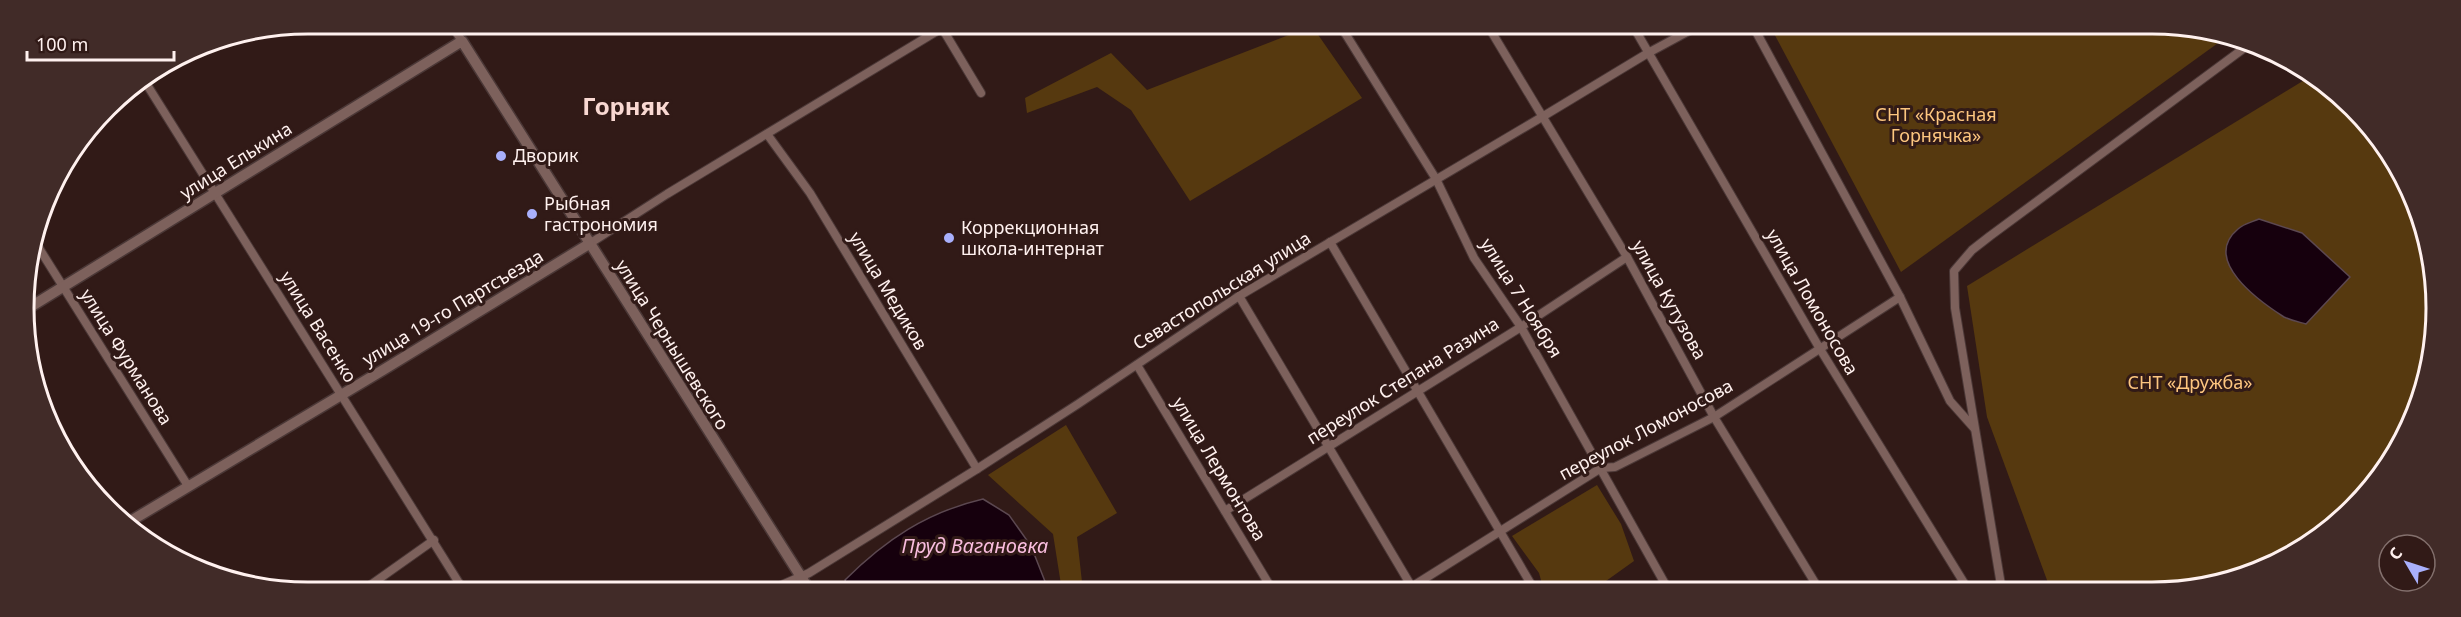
<svg xmlns="http://www.w3.org/2000/svg" width="2461" height="617" viewBox="0 0 2461 617" font-family="'Noto Sans',sans-serif">
	<style>
		.green { fill: #56390f }
		.water { fill: #16000d; stroke: #5c4851; stroke-width: 1.5 }
		.lines { fill: none; stroke-linecap: round; stroke-linejoin: round }
		.minor-casing { stroke: #4b3837; stroke-width: 10 }
		.tertiary-casing { stroke: #4b3837; stroke-width: 13 }
		.minor { stroke: #7d615c; stroke-width: 8 }
		.tertiary { stroke: #7d615c; stroke-width: 10 }
		.poi-dot { fill: #a9b0fc; stroke: #311a17; stroke-width: 2 }
		.labels { text-anchor: middle; stroke-width: 6; stroke-linejoin: round; paint-order: stroke }
		.park-label { font-size: 18px; fill: #fdc67f; stroke: #311a17 }
		.poi-label { font-size: 18px; fill: #fff1ef; stroke: #311a17; text-anchor: start }
		.street-label { font-size: 18px; fill: #fff1ef; stroke: #311a17 }
		.water-label { font-size: 20px; font-style: italic; fill: #f9bdde; stroke: #311a17 }
		.district-label { font-size: 24px; font-weight: bold; fill: #f9d8d2; stroke: #311a17 }
		.rim { fill: none; stroke: #fff1ef; stroke-width: 3 }
	</style>
	<rect width="100%" height="100%" fill="#311a17"/>
	<g class="green">
		<polygon points="1312,26 1362,98 1190,201 1131,110 1097,87 1027,113 1025,98 1111,53 1147,90"/>
		<polygon points="1770,26 2190,26 2225,38 1901,272"/>
		<polygon points="2311,76 2378,136 2427,235 2435,346 2407,435 2353,510 2278,564 2189,591 2051,591 1987,417 1967,286"/>
		<polygon points="1066,425 1117,513 1077,537 1083,591 1062,591 1053,534 988,475"/>
		<polygon points="1597,485 1621,524 1634,561 1592,591 1544,591 1539,573 1512,536"/>
	</g>
	<g class="water">
		<path d="M 2259,219 L 2302,233 L 2350,277 L 2306,324 C 2299,322 2290,320 2284,317 C 2259,301 2201,260 2238,229 C 2243,224 2252,222 2259,219 Z"/>
		<path d="M 983,499 L 1009,515 L 1031,546 L 1046,584 L 1046,591 L 849,591 L 845,580 C 885,540 927,512 983,499 Z"/>
	</g>
	<g class="lines">
		<g class="minor-casing">
			<g id="minor">
				<polyline points="451,24 462,41"/>
				<polyline points="1340,25 1436,179 1474,258 1521,327 1669,591"/>
				<polyline points="1488,26 1627,257 1714,417 1820,591"/>
				<polyline points="1633,26 1820,349 1969,591"/>
				<polyline points="1753,26 1900,297 1950,401 1974,428"/>
				<polyline points="942,28 981,93"/>
				<polyline points="144,80 464,591"/>
				<polyline points="767,134 810,193 977,469"/>
				<polyline points="1330,242 1535,591"/>
				<polyline points="589,244 667,194 947,25"/>
				<polyline points="37,245 188,486"/>
				<polyline points="1239,296 1413,589"/>
				<polyline points="1137,365 1273,591"/>
				<polyline points="1225,511 1521,327 1627,257"/>
				<polyline points="362,591 434,540"/>
				<polyline points="768,591 809,573 977,469 1078,404 1239,296 1542,117 1648,53 1698,26"/>
				<polyline points="1405,591 1601,468 1615,467 1714,417 1900,297"/>
				<polyline points="2002,591 1955,308 1954,271 1972,250 1990,236 2247,46"/>
			</g>
		</g>
		<g class="tertiary-casing">
			<g id="tertiary">
				<polyline points="27,309 462,41 810,591"/>
				<polyline points="129,522 383,370 589,244"/>
			</g>
		</g>
		<use href="#minor" class="minor"/>
		<use href="#tertiary" class="tertiary"/>
	</g>
	<g class="poi-dot">
		<circle cx="501" cy="156" r="6"/>
		<circle cx="532" cy="214" r="6"/>
		<circle cx="949" cy="238" r="6"/>
	</g>
	<g class="labels">
		<g class="park-label">
			<text x="1936" y="121">СНТ «Красная<tspan x="1936" dy="21">Горнячка»</tspan></text>
			<text x="2190" y="389">СНТ «Дружба»</text>
		</g>
		<g class="poi-label">
			<text x="513" y="162">Дворик</text>
			<text x="544" y="210">Рыбная<tspan x="544" dy="21">гастрономия</tspan></text>
			<text x="961" y="234">Коррекционная<tspan x="961" dy="21">школа-интернат</tspan></text>
		</g>
		<g class="street-label">
			<text transform="translate(236 161) rotate(-32)" y="6">улица Елькина</text>
			<text transform="translate(888 291) rotate(59)" y="6">улица Медиков</text>
			<text transform="translate(1222 291) rotate(-32)" y="6">Севастопольская улица</text>
			<text transform="translate(1521 298) rotate(58)" y="6">улица 7 Ноября</text>
			<text transform="translate(1669 300) rotate(61)" y="6">улица Кутузова</text>
			<text transform="translate(1812 302) rotate(60)" y="6">улица Ломоносова</text>
			<text transform="translate(453 308) rotate(-31)" y="6">улица 19-го Партсъезда</text>
			<text transform="translate(318 327) rotate(58)" y="6">улица Васенко</text>
			<text transform="translate(672 345) rotate(58)" y="6">улица Чернышевского</text>
			<text transform="translate(126 357) rotate(58)" y="6">улица Фурманова</text>
			<text transform="translate(1403 381) rotate(-32)" y="6">переулок Степана Разина</text>
			<text transform="translate(1646 430) rotate(-28)" y="6">переулок Ломоносова</text>
			<text transform="translate(1219 469) rotate(59)" y="6">улица Лермонтова</text>
		</g>
		<g class="water-label">
			<text x="975" y="553">Пруд Вагановка</text>
		</g>
		<g class="district-label">
			<text x="626" y="115">Горняк</text>
		</g>
	</g>
	<path d="M0 0H2461V617H0ZM308 34H2152A274 274 0 0 1 2426 308V308A274 274 0 0 1 2152 582H308A274 274 0 0 1 34 308V308A274 274 0 0 1 308 34Z" fill="#412b28" fill-rule="evenodd"/>
	<path class="rim" d="M308 34H2152A274 274 0 0 1 2426 308V308A274 274 0 0 1 2152 582H308A274 274 0 0 1 34 308V308A274 274 0 0 1 308 34Z"/>
	<g transform="translate(2407 563) rotate(309)"><circle r="28" fill="#311a17" stroke="#83706d" stroke-width="1.5"/>
	<path d="M0-4.5L10 22L0 15L-10 22Z" fill="#a9b0fc"/>
	<text y="-9" font-size="16" font-weight="bold" text-anchor="middle" fill="#fff1ef">С</text>
	</g>
	<path d="M27 51v9h147v-9" fill="none" stroke="#fff1ef" stroke-width="3"/>
	<text x="36" y="51" font-size="18" fill="#fff1ef" stroke="#311a17" stroke-width="4.5" paint-order="stroke">100 m</text>
</svg>
